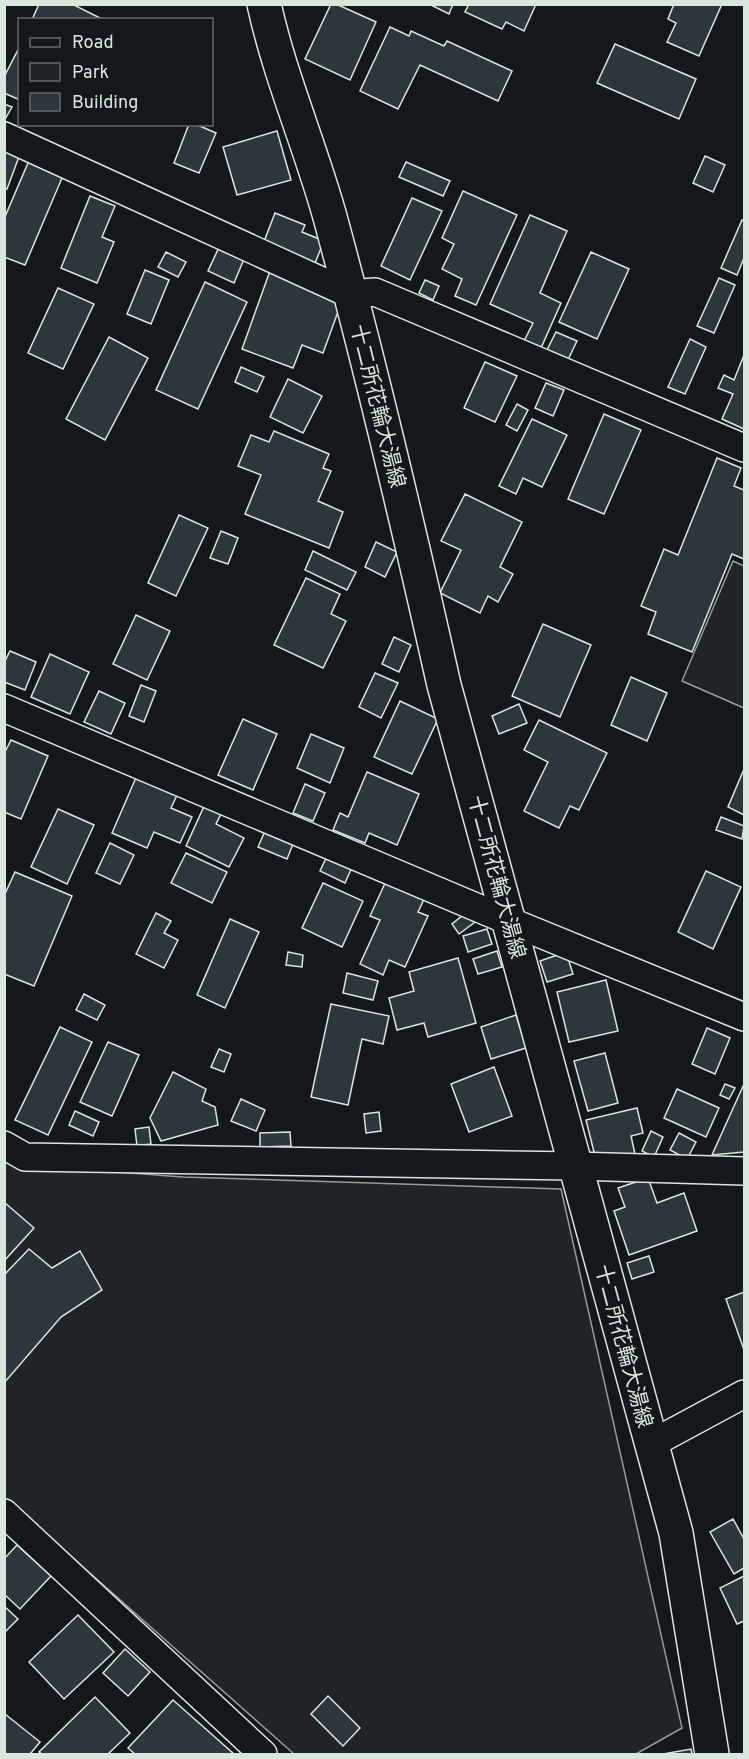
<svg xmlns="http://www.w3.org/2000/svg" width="749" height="1759" viewBox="0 0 749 1759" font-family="Overpass,'Noto Sans JP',sans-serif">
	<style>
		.green { fill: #202428; stroke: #939e99; stroke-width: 1.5 }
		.building { fill: #2c363c; stroke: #d8e6dc; stroke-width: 1.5 }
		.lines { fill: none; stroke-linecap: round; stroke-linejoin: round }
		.minor-casing { stroke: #d8e6dc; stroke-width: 30 }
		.primary-casing { stroke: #d8e6dc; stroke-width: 36 }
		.minor { stroke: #14181c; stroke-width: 27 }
		.primary { stroke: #14181c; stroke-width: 33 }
		.labels { text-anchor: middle; stroke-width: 4.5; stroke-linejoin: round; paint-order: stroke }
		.street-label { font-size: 21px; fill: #d8e6dc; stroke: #14181c }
	</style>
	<rect width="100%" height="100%" fill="#14181c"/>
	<g class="green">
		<polygon points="733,561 744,566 744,708 682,681"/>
		<polygon points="5,1160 11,1164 183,1177 561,1189 682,1728 636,1754 294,1754 5,1498"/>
	</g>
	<g class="building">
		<polygon points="39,4 72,4 104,20 32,20"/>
		<polygon points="331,4 336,4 376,22 350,80 305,59"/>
		<polygon points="429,4 453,4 449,14"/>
		<polygon points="469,4 536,4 524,31 506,22 502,29 465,12"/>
		<polygon points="674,4 722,4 699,56 667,42 676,23 668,19"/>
		<polygon points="390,27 409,36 411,31 444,46 447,41 512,71 498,101 420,65 398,109 360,91"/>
		<polygon points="615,44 696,79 679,119 597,83"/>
		<polygon points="20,46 20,100 4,93 4,77"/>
		<polygon points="4,104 12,107 4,121"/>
		<polygon points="189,124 195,124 216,133 199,173 174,163"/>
		<polygon points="277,131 291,180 237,195 223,147"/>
		<polygon points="5,149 20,154 7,189 4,188"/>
		<polygon points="31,156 65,171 25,265 4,257 4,219"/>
		<polygon points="705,156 725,165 713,192 693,183"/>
		<polygon points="406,162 450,181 443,196 399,177"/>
		<polygon points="463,191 517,215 476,305 455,296 462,279 442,269 454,244 442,238"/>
		<polygon points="90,196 115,206 102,237 114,242 97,283 61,268"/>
		<polygon points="412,198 442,211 410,280 381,266"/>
		<polygon points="275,213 305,225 302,232 324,241 315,263 263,244"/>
		<polygon points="530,215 567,231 540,293 561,303 541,348 524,341 533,323 490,304"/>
		<polygon points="742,220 744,221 744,258 737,275 721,268"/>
		<polygon points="221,243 246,254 234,283 208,271"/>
		<polygon points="166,252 186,262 178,277 158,267"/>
		<polygon points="591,252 629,269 597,339 559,322"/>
		<polygon points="145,270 169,280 151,324 127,314"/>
		<polygon points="270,271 343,298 323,353 302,345 293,368 242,349"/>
		<polygon points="719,278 735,285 714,333 697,326"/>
		<polygon points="425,280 439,286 433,300 419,293"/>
		<polygon points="205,282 247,302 198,409 156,390"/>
		<polygon points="58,288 94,304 63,369 28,353"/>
		<polygon points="556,332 577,341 566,364 545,354"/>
		<polygon points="109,337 148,358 105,440 66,419"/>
		<polygon points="690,339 706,347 685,394 668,387"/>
		<polygon points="744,355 744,429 722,419 733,394 718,388 724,375 734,380"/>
		<polygon points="485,362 517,376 495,422 464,408"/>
		<polygon points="241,367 264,377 257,392 235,382"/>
		<polygon points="288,379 322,396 303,433 270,417"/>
		<polygon points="546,383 564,390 553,416 535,408"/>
		<polygon points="517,404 528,410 517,431 506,425"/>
		<polygon points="604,414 641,430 604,514 568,499"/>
		<polygon points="532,419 567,435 542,487 523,478 516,494 499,486"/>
		<polygon points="274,431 329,454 323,468 331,471 318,501 343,512 329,548 245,514 261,475 238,466 251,435 269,442"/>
		<polygon points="717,458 741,468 734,486 744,490 744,559 732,554 692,652 648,634 656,612 641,606 664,549 678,555"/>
		<polygon points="465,494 522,522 500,567 513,574 498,602 488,596 480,613 440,593 461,550 441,541"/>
		<polygon points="179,515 208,528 176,596 148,583"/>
		<polygon points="221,531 238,538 228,564 210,558"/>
		<polygon points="376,542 397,552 385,577 365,567"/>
		<polygon points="313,551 356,572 347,590 305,570"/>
		<polygon points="306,578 340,594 331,614 346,621 323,668 274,645"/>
		<polygon points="136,615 170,631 147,680 113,664"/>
		<polygon points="543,624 591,645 560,717 512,696"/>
		<polygon points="394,637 411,645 399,672 382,664"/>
		<polygon points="10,651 36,662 25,690 4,682 4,663"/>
		<polygon points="50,654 89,672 70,714 31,697"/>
		<polygon points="375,673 398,683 381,718 359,707"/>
		<polygon points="631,677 667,693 647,741 611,725"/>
		<polygon points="141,685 156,691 144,722 129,716"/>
		<polygon points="99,691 125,703 111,734 84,722"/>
		<polygon points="400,701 438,719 412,774 374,757"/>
		<polygon points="519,704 527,723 499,734 492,716"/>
		<polygon points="243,719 277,734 253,790 218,775"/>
		<polygon points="539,720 607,753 579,810 570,806 559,828 524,811 548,762 524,750"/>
		<polygon points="311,734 344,748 330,783 297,768"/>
		<polygon points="11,740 48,756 21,819 4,812 4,754"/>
		<polygon points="744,769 744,815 728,807"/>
		<polygon points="367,772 419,794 397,845 369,833 365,843 333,830 340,813 348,817"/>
		<polygon points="138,773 179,791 171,808 192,817 180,843 154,832 147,848 112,833"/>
		<polygon points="305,784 325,793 313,821 293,813"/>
		<polygon points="206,802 223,810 216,824 244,838 229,867 186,846"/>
		<polygon points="58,809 94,825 67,884 31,867"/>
		<polygon points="721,817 744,826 742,839 716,830"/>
		<polygon points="265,831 293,844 287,859 258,847"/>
		<polygon points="110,843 134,855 120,884 96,873"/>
		<polygon points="186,853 227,872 212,903 171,883"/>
		<polygon points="328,854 353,865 345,883 320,871"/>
		<polygon points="706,871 741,887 713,949 678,932"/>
		<polygon points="15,872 72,896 34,986 4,974 4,896"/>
		<polygon points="387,879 425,897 418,912 428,916 405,967 389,960 383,975 360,964 380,920 370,916"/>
		<polygon points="323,883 363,901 342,947 302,928"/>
		<polygon points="468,911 475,922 459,934 452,924"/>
		<polygon points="156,913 171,921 164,933 178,940 164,968 136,954"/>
		<polygon points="230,919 259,932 225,1008 197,995"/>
		<polygon points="487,929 492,944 468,952 463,936"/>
		<polygon points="497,951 502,967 478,974 473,959"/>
		<polygon points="288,952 303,955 302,967 286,965"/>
		<polygon points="566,952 573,974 547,982 540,961"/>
		<polygon points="458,958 476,1023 428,1037 424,1023 397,1030 389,998 414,991 409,972"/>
		<polygon points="347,973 378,981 373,1000 343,993"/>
		<polygon points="606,980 618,1031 569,1042 557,992"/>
		<polygon points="84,994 105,1005 97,1020 76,1010"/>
		<polygon points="331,1004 389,1016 383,1044 362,1039 348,1105 311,1097"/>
		<polygon points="516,1015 526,1048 491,1059 481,1027"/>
		<polygon points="60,1027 92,1042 48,1135 15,1120"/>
		<polygon points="707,1028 730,1038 715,1074 692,1064"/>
		<polygon points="108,1042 139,1055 112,1116 80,1102"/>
		<polygon points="219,1049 231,1054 224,1072 211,1067"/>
		<polygon points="605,1053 618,1103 588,1111 574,1061"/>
		<polygon points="494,1067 512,1116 469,1132 451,1084"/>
		<polygon points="173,1072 206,1089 202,1101 215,1107 218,1125 161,1141 150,1118"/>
		<polygon points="725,1084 735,1088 729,1099 720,1095"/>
		<polygon points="744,1084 744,1152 712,1155"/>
		<polygon points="677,1089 719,1108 706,1137 664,1118"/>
		<polygon points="241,1099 265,1110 256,1131 231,1121"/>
		<polygon points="637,1108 643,1133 631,1136 635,1154 597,1164 586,1120"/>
		<polygon points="75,1111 99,1122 93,1136 69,1125"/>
		<polygon points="379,1112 381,1131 366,1133 364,1114"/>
		<polygon points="149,1127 151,1144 137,1146 135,1129"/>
		<polygon points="651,1131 663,1137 654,1157 642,1151"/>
		<polygon points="290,1132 291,1146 260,1147 260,1133"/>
		<polygon points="679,1133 696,1142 687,1159 670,1150"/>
		<polygon points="648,1178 657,1203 684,1193 697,1231 629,1255 614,1211 625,1207 618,1188"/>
		<polygon points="4,1202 34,1228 4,1261"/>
		<polygon points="29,1249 52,1268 80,1251 102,1290 61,1317 4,1383 4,1275"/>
		<polygon points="649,1256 654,1272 632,1279 627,1263"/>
		<polygon points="744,1292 744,1350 726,1299"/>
		<polygon points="733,1519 744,1539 744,1568 734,1574 710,1532"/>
		<polygon points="17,1545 51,1576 20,1609 4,1594 4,1559"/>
		<polygon points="744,1576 744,1621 737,1624 720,1588"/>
		<polygon points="4,1606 18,1619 4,1633"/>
		<polygon points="78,1615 114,1652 64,1699 29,1662"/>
		<polygon points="125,1649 150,1672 128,1696 103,1673"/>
		<polygon points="328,1696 360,1728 343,1746 311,1714"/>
		<polygon points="95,1697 130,1733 108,1754 42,1754 39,1752"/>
		<polygon points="173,1700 234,1754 135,1754 128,1748"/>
		<polygon points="5,1714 40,1742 30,1754 4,1754"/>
		<polygon points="691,1749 692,1754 663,1754"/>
	</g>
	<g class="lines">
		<g class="minor-casing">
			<g id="minor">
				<polyline points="4,136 350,294 375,292 744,448"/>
				<polyline points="4,708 509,921 744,1017"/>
				<polyline points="4,1145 25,1157 575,1166 744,1171"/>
				<polyline points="651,1444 744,1394"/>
				<polyline points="4,1513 263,1754"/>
			</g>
		</g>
		<g class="primary-casing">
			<path id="primary" d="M 264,4 C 280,77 310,145 330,217 C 372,372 409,529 444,685 L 676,1533 L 712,1754"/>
		</g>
		<use href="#minor" class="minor"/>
		<use href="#primary" class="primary"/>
	</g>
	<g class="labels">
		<g class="street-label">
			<text transform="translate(378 406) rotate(76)" y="7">十二所花輪大湯線</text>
			<text transform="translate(497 877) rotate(75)" y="7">十二所花輪大湯線</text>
			<text transform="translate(624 1346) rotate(75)" y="7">十二所花輪大湯線</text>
		</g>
	</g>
	<rect width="749" height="1759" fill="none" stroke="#d8e6dc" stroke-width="12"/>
	<rect x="18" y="18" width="195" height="108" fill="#14181c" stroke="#626a69" stroke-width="1.5"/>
	<rect x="30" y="38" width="30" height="9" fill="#14181c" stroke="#626a69" stroke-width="1.5"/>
	<text x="72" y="48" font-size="18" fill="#d8e6dc">Road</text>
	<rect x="30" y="63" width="30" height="18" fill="#202428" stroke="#626a69" stroke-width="1.5"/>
	<text x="72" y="78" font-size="18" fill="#d8e6dc">Park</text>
	<rect x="30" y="93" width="30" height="18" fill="#2c363c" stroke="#626a69" stroke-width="1.5"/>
	<text x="72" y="108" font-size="18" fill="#d8e6dc">Building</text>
</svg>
